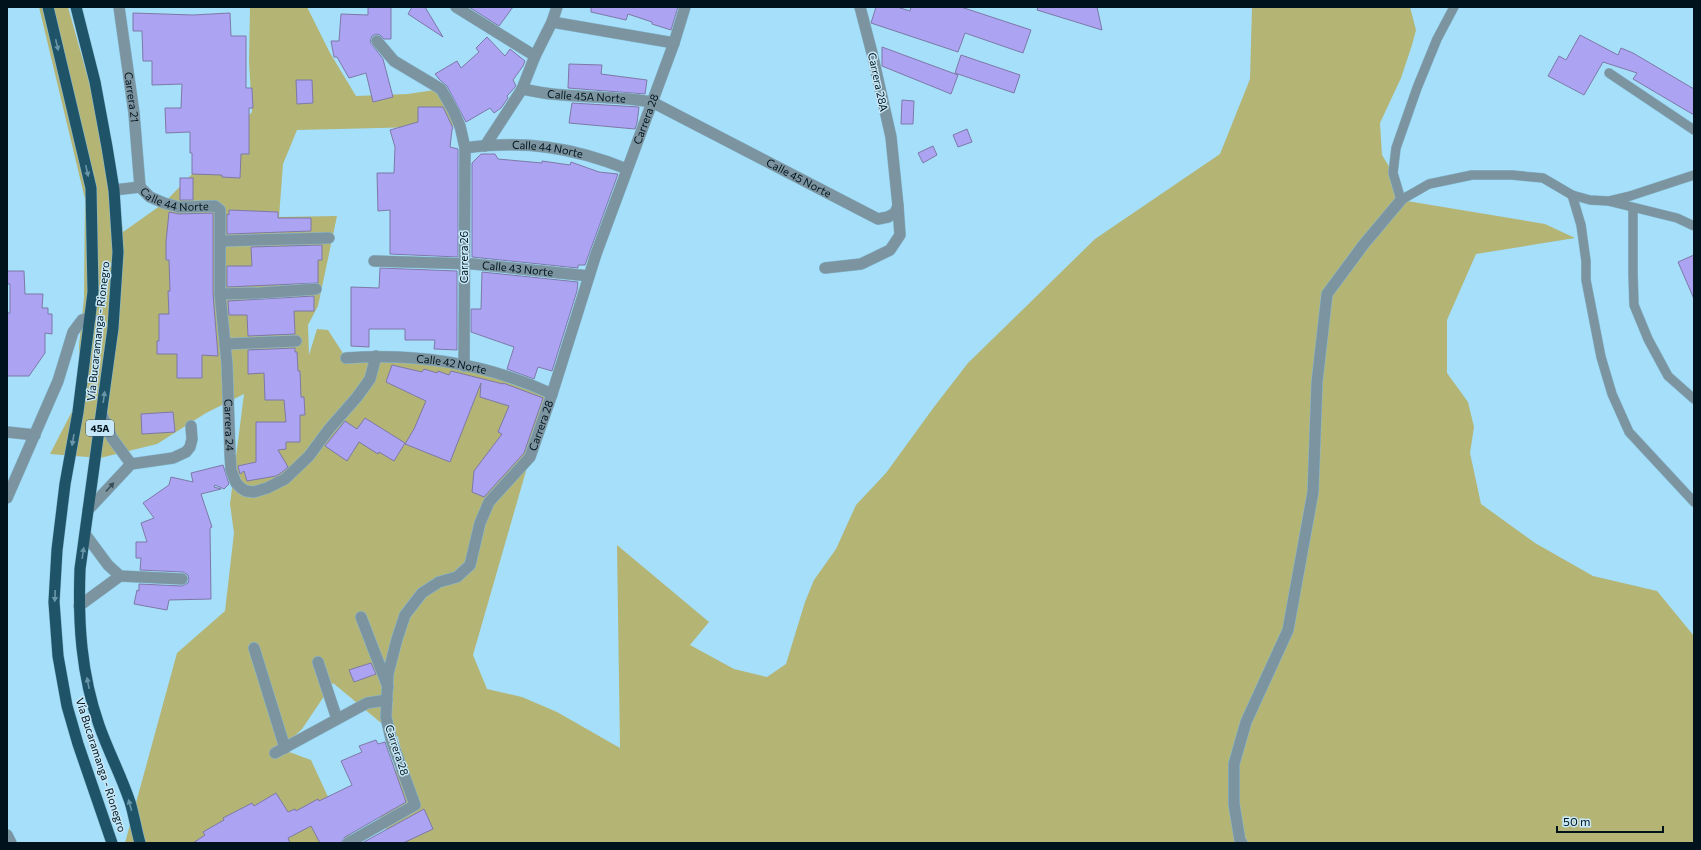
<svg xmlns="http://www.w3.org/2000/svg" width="1701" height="850" viewBox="0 0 1701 850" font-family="Commissioner,sans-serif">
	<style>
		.green { fill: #b4b475 }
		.building { fill: #aca3f3; stroke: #7d79a7 }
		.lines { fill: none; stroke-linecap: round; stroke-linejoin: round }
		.service-casing { stroke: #87bad2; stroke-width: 10 }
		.pedestrian-casing { stroke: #87bad2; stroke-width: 12 }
		.minor-casing { stroke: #87bad2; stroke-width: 12 }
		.tertiary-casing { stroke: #87bad2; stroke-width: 12 }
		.trunk-casing { stroke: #87bad2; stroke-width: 12 }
		.service { stroke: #7c949f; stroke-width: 9 }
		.pedestrian { stroke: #7c949f; stroke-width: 11 }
		.minor { stroke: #7c949f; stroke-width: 11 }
		.tertiary { stroke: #7c949f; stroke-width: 11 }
		.trunk { stroke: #1e5368; stroke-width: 11 }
		.oneway { fill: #6a96a9 }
		.oneway2 { fill: #384d57 }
		.labels { text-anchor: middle; stroke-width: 3; stroke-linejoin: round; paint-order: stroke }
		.shield { fill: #c7e8f8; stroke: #3c535e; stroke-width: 1 }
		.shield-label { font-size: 10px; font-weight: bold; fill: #00131c }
		.street-label { font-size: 11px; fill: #00131c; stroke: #c7e8f8 }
	</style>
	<rect width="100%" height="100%" fill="#a5dffa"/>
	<polygon class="green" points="39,7 68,7 117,182 123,232 164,203 252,112 249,62 250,7 307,7 330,53 356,96 408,94 441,89 460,126 297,130 283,164 279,217 337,216 318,306 308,325 309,355 317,329 328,330 346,358 464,366 552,394 530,457 473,655 487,689 522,697 557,712 620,748 617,545 709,622 690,645 734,669 767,677 786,664 805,602 814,580 836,549 856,505 886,473 934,407 968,363 1095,239 1220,154 1250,79 1252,7 1410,7 1416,30 1412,45 1401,78 1380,123 1382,155 1393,173 1401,200 1545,224 1575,238 1476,254 1447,320 1447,373 1468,402 1474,427 1470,453 1481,504 1535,543 1593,576 1657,591 1694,636 1694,843 393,843 364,784 403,767 405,759 403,759 398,737 333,683 302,729 281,749 311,760 334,810 354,843 125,843 177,653 225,611 234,533 230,504 244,394 206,413 157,444 100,458 50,454 81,394 79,346 84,298 85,199"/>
	<g class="building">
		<polygon points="368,7 391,7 391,39 384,39 380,35 376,34 372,36 370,42 383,59 393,97 373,102 366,73 349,78 337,57 334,57 331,41 339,41 341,14 368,15"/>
		<polygon points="412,7 425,7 443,37 408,14"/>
		<polygon points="469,7 513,7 499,26"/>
		<polygon points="591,7 678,7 671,30 652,24 652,22 628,14 626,20 591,12"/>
		<polygon points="876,7 897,7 910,11 911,7 961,7 1031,30 1023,53 965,33 958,52 871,23"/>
		<polygon points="1038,7 1097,7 1102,30 1037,10"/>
		<polygon points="133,13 193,15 230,13 231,36 246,36 246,88 252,88 253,108 249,108 249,154 241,154 240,178 222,177 222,175 192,174 192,153 190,153 190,132 166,133 165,108 181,108 182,84 152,85 152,61 143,61 142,31 133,31"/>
		<polygon points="1580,35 1618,55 1621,48 1633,53 1694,89 1694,115 1633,79 1637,73 1603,62 1584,95 1548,76 1559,56 1566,60"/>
		<polygon points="487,37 505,56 510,49 525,61 523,66 513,80 516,86 507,96 508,98 501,108 494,113 490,108 466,122 447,86 439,79 435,74 457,61 461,68 479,52 476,48"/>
		<polygon points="882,47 958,75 951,94 882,66"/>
		<polygon points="961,55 1020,75 1014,93 955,73"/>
		<polygon points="569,64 602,65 601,74 647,80 645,94 568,88"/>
		<polygon points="296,80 312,80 313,103 297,104"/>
		<polygon points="902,100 914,101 913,124 901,124"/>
		<polygon points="572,103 639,107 637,123 635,129 569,123"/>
		<polygon points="418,107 443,107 453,128 452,130 450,147 458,149 458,257 390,254 390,210 378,211 377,173 394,173 395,147 390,130 418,122"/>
		<polygon points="967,129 972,142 958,147 953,135"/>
		<polygon points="933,146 937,155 923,163 918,153"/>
		<polygon points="481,154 495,154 498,159 542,163 542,161 570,165 571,162 599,172 618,174 585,265 578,265 578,268 472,257 472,163"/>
		<rect x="180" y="178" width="13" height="22"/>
		<polygon points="229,210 278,212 278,218 311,218 311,231 227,234 227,214 229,215"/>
		<polygon points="169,212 179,214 213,213 213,294 218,356 202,355 202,378 177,378 177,354 157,354 157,341 159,341 159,314 169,314 168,291 170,291 169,260 166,260 166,242"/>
		<polygon points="322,245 322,260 318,260 318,283 227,287 227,266 252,266 251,247"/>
		<polygon points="1694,255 1694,299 1678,262"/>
		<polygon points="380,268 457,271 457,350 434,349 435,340 405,340 405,329 369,329 369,347 351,346 351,287 379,288"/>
		<polygon points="7,271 24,271 25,294 43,294 42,308 48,308 48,314 52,314 52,334 45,333 45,353 29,376 7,376 7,313 10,313 10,284 7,284"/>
		<polygon points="482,272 578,282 577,291 552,371 538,367 534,379 507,369 514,347 471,332 471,309 481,309"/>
		<polygon points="314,296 314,311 294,311 295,334 248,336 247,315 229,315 228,301"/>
		<polygon points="295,348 295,352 297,352 298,371 300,371 301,397 304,397 305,415 300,415 300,442 286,442 286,449 278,450 288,467 281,473 276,476 247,481 244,471 240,474 238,466 256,462 256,422 286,422 284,400 265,400 264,373 248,374 248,350"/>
		<polygon points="392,365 422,372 424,369 437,373 438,371 449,375 451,371 503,384 503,383 543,398 524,453 484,497 472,492 474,471 502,434 498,432 509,406 480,397 481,383 450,462 405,444 414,429 426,401 386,382"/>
		<polygon points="173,412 175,432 142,434 141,414"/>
		<polygon points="365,418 405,443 394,461 379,452 378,454 359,442 347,461 325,446 345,421 357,429"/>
		<polygon points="223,465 229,484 224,489 215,485 214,487 221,489 201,494 212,527 210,528 211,599 169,600 167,610 134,604 137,590 139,591 139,584 182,586 188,583 189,580 188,575 183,572 140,570 141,558 136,558 136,542 147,542 141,523 154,518 143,503 169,485 171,477 193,482 191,473"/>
		<polygon points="371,663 376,674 354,682 349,670"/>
		<polygon points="376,740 378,744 385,742 406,802 345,837 341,843 320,843 311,826 288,838 290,843 193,843 205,835 203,832 224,820 223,818 252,803 254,806 276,793 288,812 295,809 296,811 318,799 319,801 352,785 341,761 362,752 359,746"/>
		<polygon points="424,809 433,829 403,843 362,843"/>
	</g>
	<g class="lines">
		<g class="service-casing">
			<g id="service">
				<polyline points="1454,7 1437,39 1417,88 1396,148 1393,173 1401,200 1429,184 1472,175 1512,175 1543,178 1572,195 1581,225 1586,261 1586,280 1601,357 1612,394 1629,432 1694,502"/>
				<polyline points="1609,73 1694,130"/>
				<polyline points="1572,195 1590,200 1608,201 1677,218 1694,226"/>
				<polyline points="1609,201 1630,196 1694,175"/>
				<polyline points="1633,208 1633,274 1634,305 1648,339 1668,376 1694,399"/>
			</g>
		</g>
		<g class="pedestrian-casing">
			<g id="pedestrian">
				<polyline points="220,294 260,293 316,289"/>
				<polyline points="225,344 296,341"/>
			</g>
		</g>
		<g class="minor-casing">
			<g id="minor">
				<path id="s1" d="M 119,7 L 134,113 L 140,187"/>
				<polyline points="456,7 535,56"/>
				<polyline points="552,22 674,43"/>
				<polyline points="377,41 394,61 441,89 453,110 460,126 465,148 464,366"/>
				<path id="s2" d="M 522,89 C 532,91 542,93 552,94 C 586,98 619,96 652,102 L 878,219 L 888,217 L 895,213 L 898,206 L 891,137 L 872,53 L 860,7"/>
				<polyline points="485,146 522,89 535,56 552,22 557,7"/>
				<path id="s3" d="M 465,148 C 524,140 572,147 627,169"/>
				<path id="s4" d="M 114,190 L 140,187 L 150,197 L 164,203 L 179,207 L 215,206 L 220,210 L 220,294 L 227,364 L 230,454 L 231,470 L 236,483 L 241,488 L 246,491 L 254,492 L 267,488 L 285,479 L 309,456 L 329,429 L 357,397 L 370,379 L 376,356"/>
				<polyline points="221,241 329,238"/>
				<path id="s5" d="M 374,261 L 473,264 L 589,276"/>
				<polyline points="825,268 861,264 890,250 900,235 898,206"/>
				<path id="s6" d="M 346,358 C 417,353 488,364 552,394"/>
				<polyline points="102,415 112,438 131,464"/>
				<polyline points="7,432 35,435"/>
				<polyline points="7,498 58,381 73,332 82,320 91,317"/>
				<polyline points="88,510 131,464 173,458 186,452 190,447 192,439 191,426"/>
				<polyline points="85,534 108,565 120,576 182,579"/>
				<polyline points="79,606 120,576"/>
				<polyline points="361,617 388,687"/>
				<polyline points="254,648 285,748"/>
				<polyline points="318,662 337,719"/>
				<polyline points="275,753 367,703 387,700"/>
				<polyline points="7,835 11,843"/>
				<polyline points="1242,843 1240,841 1234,804 1234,764 1246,722 1288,630 1313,492 1317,382 1327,294 1364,244 1401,200"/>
			</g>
		</g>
		<g class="tertiary-casing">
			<g id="tertiary">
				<path id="s7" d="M 348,843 L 415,805 L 391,739 L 386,717 L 388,674 L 397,639 L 405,615 L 422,593 L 439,582 L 457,577 L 470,565 L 480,523 L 489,502 L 530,457 L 552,394 L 596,254 L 674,43 L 685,7"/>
			</g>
		</g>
		<g class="trunk-casing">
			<g id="trunk">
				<polyline points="48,7 91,188 93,292 78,412 65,484 57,550 54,602 58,656 67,706 78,744 112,843"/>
				<path d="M 76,7 L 95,82 L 107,147 L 114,190 L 118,252 L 113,328 L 80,569 C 78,622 81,674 99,725 C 108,751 121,775 130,802 C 134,815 136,829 140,843"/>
			</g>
		</g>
		<use href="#service" class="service"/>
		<use href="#pedestrian" class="pedestrian"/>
		<use href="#minor" class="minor"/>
		<use href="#tertiary" class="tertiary"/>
		<use href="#trunk" class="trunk"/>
	</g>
	<defs><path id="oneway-solid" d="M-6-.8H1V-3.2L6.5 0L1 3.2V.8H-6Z"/></defs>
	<g class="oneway">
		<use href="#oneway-solid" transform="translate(57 45) rotate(77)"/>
		<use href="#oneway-solid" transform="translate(87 171) rotate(77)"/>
		<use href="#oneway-solid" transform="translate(104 397) rotate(-82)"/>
		<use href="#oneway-solid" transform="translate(73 440) rotate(100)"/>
		<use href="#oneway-solid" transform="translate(83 553) rotate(-82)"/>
		<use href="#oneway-solid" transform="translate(55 596) rotate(92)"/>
		<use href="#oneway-solid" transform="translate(88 683) rotate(-101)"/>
		<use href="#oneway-solid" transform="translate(130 805) rotate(-106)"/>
	</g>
	<use class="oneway2" href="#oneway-solid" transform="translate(110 487) rotate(-48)"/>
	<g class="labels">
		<rect class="shield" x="86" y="420" width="28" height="16" rx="3"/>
		<g class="shield-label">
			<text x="100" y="432">45A</text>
		</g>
		<g class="street-label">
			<text transform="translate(878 82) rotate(78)" y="4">Carrera 28A</text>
			<text dy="4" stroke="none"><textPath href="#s2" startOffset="65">Calle 45A Norte</textPath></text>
			<text dy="4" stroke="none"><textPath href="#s1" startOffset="91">Carrera 21</textPath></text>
			<text dy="4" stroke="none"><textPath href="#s7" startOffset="843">Carrera 28</textPath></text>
			<text dy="4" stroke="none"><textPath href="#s3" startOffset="83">Calle 44 Norte</textPath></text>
			<text dy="4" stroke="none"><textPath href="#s2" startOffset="296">Calle 45 Norte</textPath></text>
			<text dy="4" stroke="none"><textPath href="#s4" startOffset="65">Calle 44 Norte</textPath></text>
			<text transform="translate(464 257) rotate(-90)" y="4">Carrera 26</text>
			<text dy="4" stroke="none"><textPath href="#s5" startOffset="144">Calle 43 Norte</textPath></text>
			<text transform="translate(98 331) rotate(-84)" y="4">Vía Bucaramanga - Rionegro</text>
			<text dy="4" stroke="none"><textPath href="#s6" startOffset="106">Calle 42 Norte</textPath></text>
			<text dy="4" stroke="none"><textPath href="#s4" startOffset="329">Carrera 24</textPath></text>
			<text dy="4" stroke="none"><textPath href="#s7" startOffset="519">Carrera 28</textPath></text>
			<text transform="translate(397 750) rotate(72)" y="4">Carrera 28</text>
			<text transform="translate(101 765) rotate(72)" y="4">Vía Bucaramanga - Rionegro</text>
		</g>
	</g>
	<rect width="1701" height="850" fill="none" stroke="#00131c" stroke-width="16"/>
	<path d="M1557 826v6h106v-6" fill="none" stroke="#00131c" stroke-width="2"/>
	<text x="1563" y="826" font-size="12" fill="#00131c" stroke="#c7e8f8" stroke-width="3" paint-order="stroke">50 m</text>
</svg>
